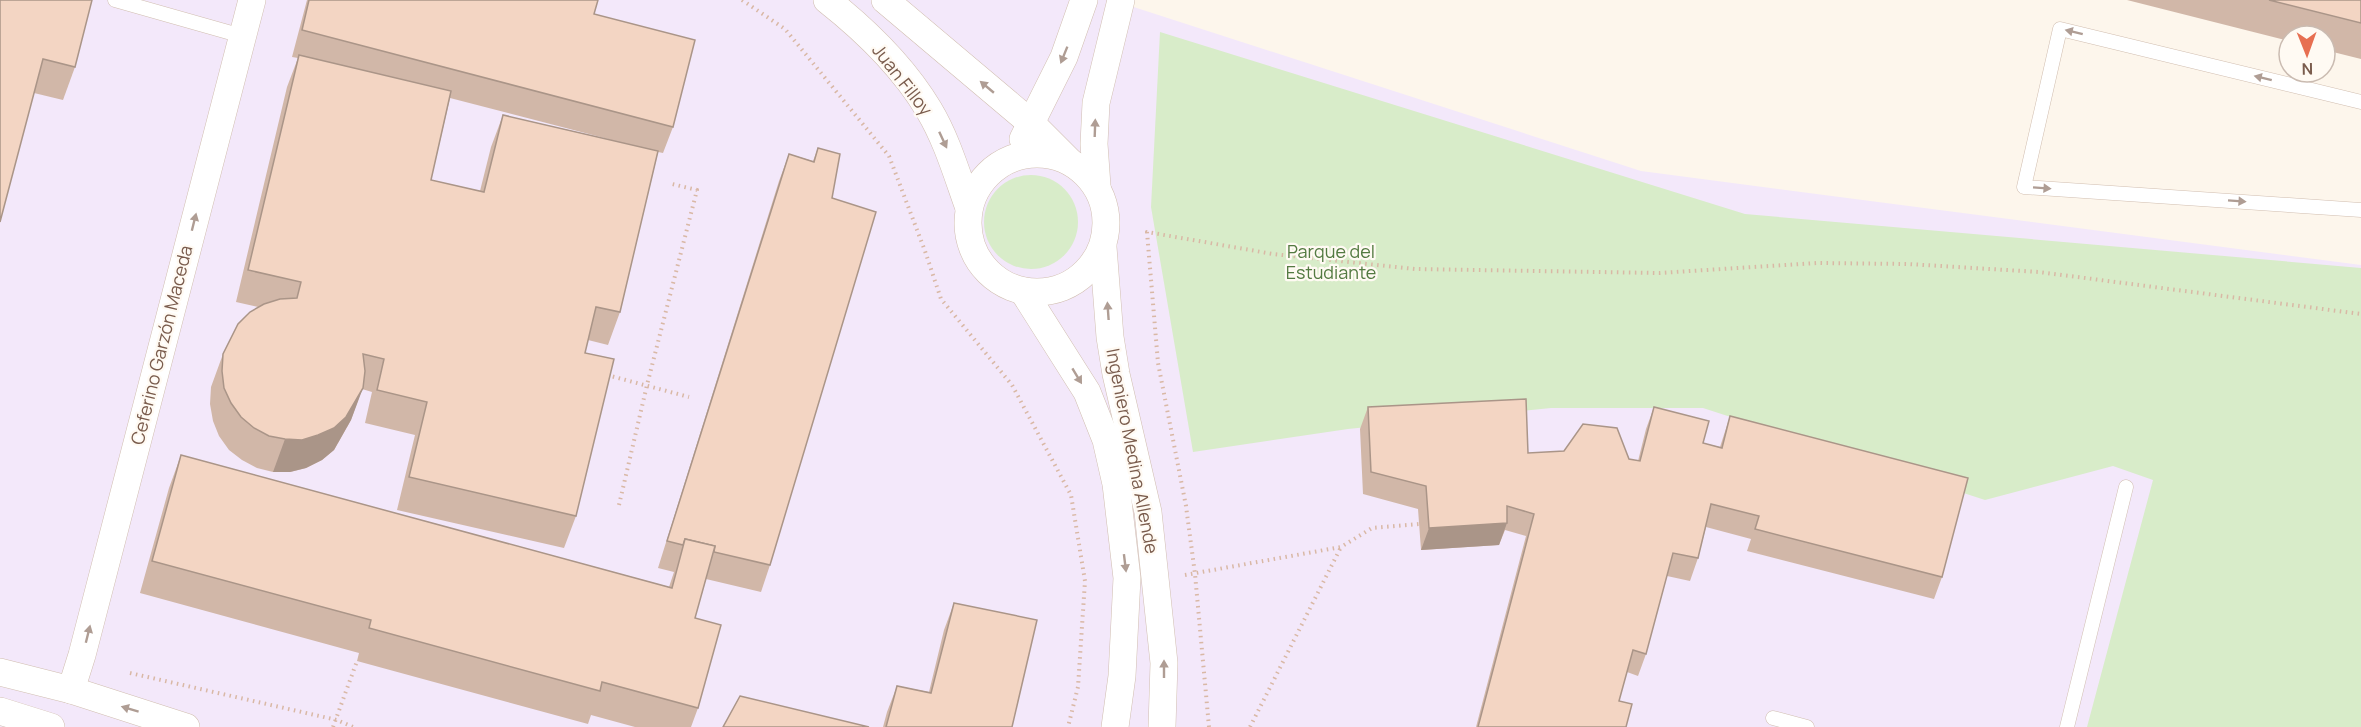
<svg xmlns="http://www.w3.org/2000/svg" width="2361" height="727" viewBox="0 0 2361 727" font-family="Manrope,sans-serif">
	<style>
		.education { fill: #f3e8fa }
		.green { fill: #d8ecc9 }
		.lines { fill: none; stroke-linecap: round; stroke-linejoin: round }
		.service-casing { stroke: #d1beb0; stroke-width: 15 }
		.minor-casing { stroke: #d1beb0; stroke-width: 28 }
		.path { stroke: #d9b8a5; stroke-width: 4; stroke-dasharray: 1.5 4.5; stroke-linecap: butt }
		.service { stroke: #fff; stroke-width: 14 }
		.minor { stroke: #fff; stroke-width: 27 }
		.wall { fill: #d1b7a8; fill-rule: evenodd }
		.shaded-wall { fill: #aa9588 }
		.building { fill: #f3d5c3; stroke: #aa9588; stroke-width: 1.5 }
		.oneway { fill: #af9d94 }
		.labels { text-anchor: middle; stroke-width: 4.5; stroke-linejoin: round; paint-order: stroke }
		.street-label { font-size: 18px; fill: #7a5c4d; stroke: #fffaf3 }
		.park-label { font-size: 18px; fill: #537a41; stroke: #fffaf3 }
	</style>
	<rect width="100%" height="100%" fill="#fdf6ec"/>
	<polygon class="education" points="0,0 1112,0 1641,171 2361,265 2361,727 0,727"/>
	<g class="green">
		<polygon points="1160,32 1745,214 2361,268 2361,727 2087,727 2153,480 2113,466 1985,500 1703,408 1551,408 1348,429 1193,452 1151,207"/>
		<circle cx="1031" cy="222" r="47"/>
	</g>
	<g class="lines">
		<g class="service-casing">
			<g id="service">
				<polyline points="115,0 242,36"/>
				<polyline points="2361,102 2060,29 2024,187 2361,210"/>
				<polyline points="1773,718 1807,727"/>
				<polyline points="2067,727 2126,487"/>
			</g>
		</g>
		<g class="minor-casing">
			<g id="minor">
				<path d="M 827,0 C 865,30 904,68 929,110 C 947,140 957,175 969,208"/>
				<polyline points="885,0 1032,124 1069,161"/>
				<polyline points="1023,139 1064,57 1084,0"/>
				<circle cx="1037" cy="223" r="69"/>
				<polyline points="1097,186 1094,144 1096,103 1121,0"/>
				<polyline points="1103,247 1110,337 1116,374 1148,512 1164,663 1162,727"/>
				<polyline points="1023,291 1087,392 1106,440 1116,484 1127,578 1122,676 1115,727"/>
				<polyline points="0,672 71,690 186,727"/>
				<polyline points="71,690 82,655 252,0"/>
				<polyline points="0,711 51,727"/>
			</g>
		</g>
		<g class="path">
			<polyline points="742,0 785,29 889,156 925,251 941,299 1012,385 1071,495 1085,581 1078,687 1068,727"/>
			<polyline points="607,375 689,397"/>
			<polyline points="619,505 647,385 697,190 672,184"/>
			<polyline points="1185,575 1341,547 1372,528 1419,524"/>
			<polyline points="130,673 337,720 353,727"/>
			<polyline points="333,727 357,661"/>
			<polyline points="1209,727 1195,574 1186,506 1158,363 1147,232 1273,254 1415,269 1659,273 1817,263 1908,264 2039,272 2361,314"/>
			<polyline points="1250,727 1341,547"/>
		</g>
		<use href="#service" class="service"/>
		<use href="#minor" class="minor"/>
	</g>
	<g class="wall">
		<polygon points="0,0 75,67 63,100 34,93"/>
		<path d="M 307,0 L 598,0 L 594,14 L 673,127 L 663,153 L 658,152 L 620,312 L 608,345 L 588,340 L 585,353 L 576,516 L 564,548 L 397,510 L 415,435 L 365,423 L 372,392 L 362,389 L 351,420 L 334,450 L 322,460 L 306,468 L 290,472 L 273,472 L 257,468 L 242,460 L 229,450 L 219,436 L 213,421 L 210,404 L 211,387 L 223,354 L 258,307 L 236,302 L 287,87 L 298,58 L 292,57 ZM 450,98 L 612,140 L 503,115 L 491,147 L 480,191 L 431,180 Z"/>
		<polygon points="2127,0 2361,0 2361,59 2325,50 2325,36 2289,36 2289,41"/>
		<polygon points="818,148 832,198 770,565 761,592 706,579 695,618 698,708 691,727 635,727 591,715 588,724 357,661 359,653 140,593 169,488 181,455 669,587 674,572 658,568 779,181 789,154 813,161"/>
		<polygon points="1368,407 1528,453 1629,459 1638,461 1646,429 1654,407 1703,443 1720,447 1730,416 1942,577 1934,599 1747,551 1751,539 1706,527 1698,558 1690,581 1667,576 1646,654 1638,676 1627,672 1619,701 1626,727 1476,727 1526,536 1505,530 1499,545 1421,550 1418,509 1363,494 1360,429"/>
		<polygon points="954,603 1012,727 883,727 887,712 897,686 929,692 944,630"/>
	</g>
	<g class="shaded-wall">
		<polygon points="363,388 351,420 334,450 322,460 306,468 290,472 273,472 285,439"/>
		<polygon points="1507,523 1499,545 1421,550 1429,528"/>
	</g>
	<g class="building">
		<polygon points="0,0 92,0 75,67 43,59 0,222"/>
		<polygon points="309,0 598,0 594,14 695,40 673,127 302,30"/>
		<polygon points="2269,0 2361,0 2361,23"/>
		<polygon points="299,55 451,91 431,180 484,192 503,115 658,151 620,312 596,307 585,353 614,359 576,516 409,477 427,402 377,390 384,359 363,354 365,371 363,388 346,417 334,428 318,435 302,440 285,439 269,436 254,428 241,417 231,403 224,388 222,371 223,354 238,324 250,312 264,304 280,299 297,298 301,282 248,270"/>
		<polygon points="818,148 840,154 832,198 876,212 770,565 714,552 715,546 685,539 683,545 667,541 789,154 814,162"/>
		<polygon points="1526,399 1528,453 1564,451 1583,424 1617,428 1629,459 1640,461 1654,407 1709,421 1703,443 1722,448 1730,416 1968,478 1942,577 1755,529 1759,516 1711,504 1698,558 1673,553 1646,654 1633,650 1619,701 1632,704 1626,727 1478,727 1534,514 1507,506 1507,523 1429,528 1426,486 1371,472 1368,407"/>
		<polygon points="181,455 672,588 685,539 715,546 695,618 721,625 698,708 602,682 600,691 369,628 371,620 152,561"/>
		<polygon points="954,603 1037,620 1012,727 886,727 897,686 931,693"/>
		<polygon points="740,696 869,727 723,727"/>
	</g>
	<defs><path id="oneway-solid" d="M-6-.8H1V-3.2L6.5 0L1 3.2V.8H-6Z" transform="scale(1.5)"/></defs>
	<g class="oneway">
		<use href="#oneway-solid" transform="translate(2074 32) rotate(-166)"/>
		<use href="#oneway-solid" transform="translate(1064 55) rotate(112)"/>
		<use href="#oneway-solid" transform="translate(2263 78) rotate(-166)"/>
		<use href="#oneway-solid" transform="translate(987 87) rotate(-140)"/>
		<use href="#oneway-solid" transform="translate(1095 128) rotate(-88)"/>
		<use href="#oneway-solid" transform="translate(943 140) rotate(65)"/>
		<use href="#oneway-solid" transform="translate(2042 188) rotate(4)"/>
		<use href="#oneway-solid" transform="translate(2237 201) rotate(4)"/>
		<use href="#oneway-solid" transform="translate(194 222) rotate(-76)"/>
		<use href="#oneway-solid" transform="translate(1108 311) rotate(-94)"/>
		<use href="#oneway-solid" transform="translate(1077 376) rotate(59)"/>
		<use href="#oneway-solid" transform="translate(1125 563) rotate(83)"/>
		<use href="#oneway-solid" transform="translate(88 634) rotate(-76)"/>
		<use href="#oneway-solid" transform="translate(1164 669) rotate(-90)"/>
		<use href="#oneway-solid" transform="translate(130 709) rotate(-163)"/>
	</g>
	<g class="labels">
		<g class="street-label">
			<text transform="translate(902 80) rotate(52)" y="6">Juan Filloy</text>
			<text transform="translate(162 345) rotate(-76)" y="6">Ceferino Garzón Maceda</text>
			<text transform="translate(1132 451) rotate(79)" y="6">Ingeniero Medina Allende</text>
		</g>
		<g class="park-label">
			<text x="1331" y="258">Parque del<tspan x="1331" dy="21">Estudiante</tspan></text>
		</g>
	</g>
	<g transform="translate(2307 54) rotate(179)"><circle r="28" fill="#fffaf3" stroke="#cabbb1" stroke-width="1.5"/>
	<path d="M0-4.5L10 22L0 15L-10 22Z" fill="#e76f51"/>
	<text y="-9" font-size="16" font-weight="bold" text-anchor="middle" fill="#7a5c4d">N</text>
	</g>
</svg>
